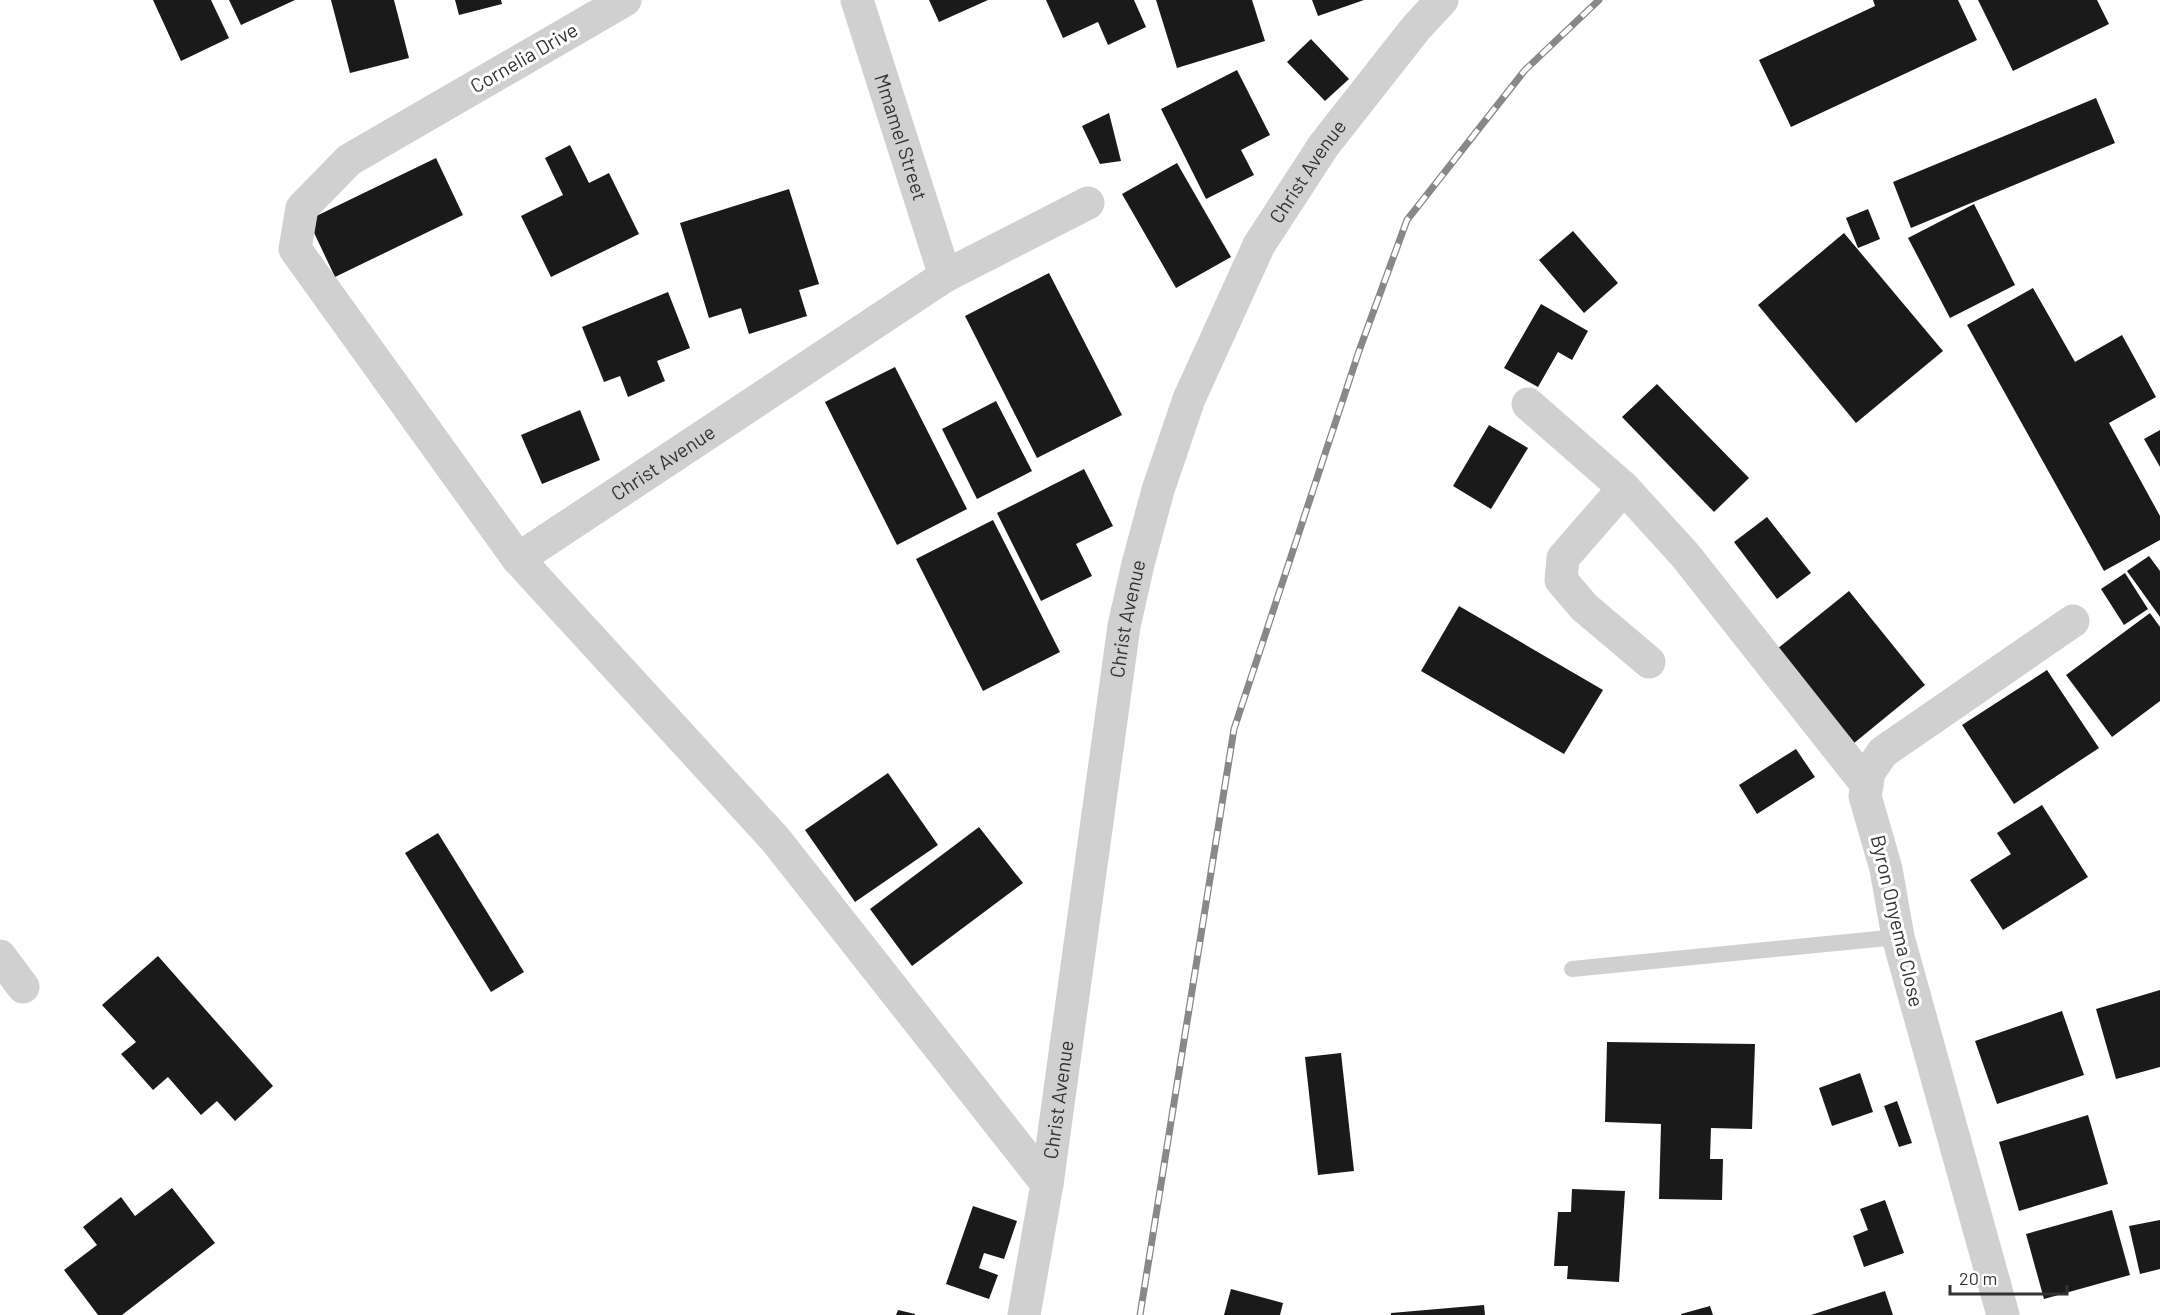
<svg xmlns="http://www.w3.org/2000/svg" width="2160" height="1315" viewBox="0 0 2160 1315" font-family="Barlow,sans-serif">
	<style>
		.building { fill: #1a1a1a }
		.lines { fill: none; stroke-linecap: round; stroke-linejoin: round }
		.lane { stroke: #d0d0d0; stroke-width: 16 }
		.street { stroke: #d0d0d0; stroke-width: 33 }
		.rail-casing { stroke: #888; stroke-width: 7 }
		.rail { stroke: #fff; stroke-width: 4.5; stroke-dasharray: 14; stroke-linecap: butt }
		.labels { text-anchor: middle; stroke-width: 6; stroke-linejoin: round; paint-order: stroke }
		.street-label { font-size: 20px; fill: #333; stroke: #fff }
	</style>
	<rect width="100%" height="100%" fill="#fff"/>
	<g class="building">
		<polygon points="153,0 211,0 229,38 181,61"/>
		<polygon points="229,0 295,0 241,25"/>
		<polygon points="331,0 394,0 409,58 350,73"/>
		<polygon points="455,0 501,0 502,4 459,15"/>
		<polygon points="929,0 988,0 939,22"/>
		<polygon points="1046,0 1134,0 1146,27 1108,45 1098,22 1063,38"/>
		<polygon points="1156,0 1252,0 1265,41 1177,68"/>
		<polygon points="1312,0 1364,0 1318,16"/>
		<polygon points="1873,0 1958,0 1977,40 1791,127 1759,60 1875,6"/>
		<polygon points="1978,0 2097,0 2109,24 2013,71"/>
		<polygon points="1311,39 1349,79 1325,101 1287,62"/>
		<polygon points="1237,70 1270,135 1241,150 1254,175 1206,199 1161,109"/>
		<polygon points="2096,98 2115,143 1911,228 1893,182"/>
		<polygon points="1109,113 1121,161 1100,164 1082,126"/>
		<polygon points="570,145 589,183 609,173 639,234 551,277 521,216 563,195 545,158"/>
		<polygon points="436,158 463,215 335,277 308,220"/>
		<polygon points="1177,163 1231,257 1176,288 1122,194"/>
		<polygon points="789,189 819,284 799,290 807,316 749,334 741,308 709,318 680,223"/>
		<polygon points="1974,204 2015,285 1950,318 1908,238"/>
		<polygon points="1868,209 1880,239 1858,248 1846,218"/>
		<polygon points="1573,231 1618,283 1584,313 1539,260"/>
		<polygon points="1844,233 1943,351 1856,423 1758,305"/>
		<polygon points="1049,273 1122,415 1037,458 965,316"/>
		<polygon points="2033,288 2075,362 2122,335 2156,397 2109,423 2160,516 2160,540 2104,571 1967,325"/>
		<polygon points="668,292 690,348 657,361 665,381 628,397 620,376 604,382 582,327"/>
		<polygon points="1541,304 1588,331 1572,360 1558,352 1538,387 1504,368"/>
		<polygon points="895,367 967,509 897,545 825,402"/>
		<polygon points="1657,384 1749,478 1714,512 1622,417"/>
		<polygon points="996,401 1032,471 977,499 942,429"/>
		<polygon points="580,410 600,460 542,484 521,435"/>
		<polygon points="1489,425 1528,448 1491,509 1453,486"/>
		<polygon points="2160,430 2160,467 2144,439"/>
		<polygon points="1084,469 1113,526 1076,544 1092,576 1041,601 997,513"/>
		<polygon points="1767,517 1811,573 1777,599 1734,542"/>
		<polygon points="993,520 1060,652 983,691 916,559"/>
		<polygon points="2149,556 2160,571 2160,617 2127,571"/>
		<polygon points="2125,573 2148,609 2124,625 2101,589"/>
		<polygon points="1849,591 1925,685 1848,748 1771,654"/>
		<polygon points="1459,606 1603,690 1564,754 1421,671"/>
		<polygon points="2150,613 2160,627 2160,701 2112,737 2066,675"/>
		<polygon points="2047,670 2099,748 2014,804 1962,725"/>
		<polygon points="1796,749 1815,777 1757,814 1739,785"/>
		<polygon points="888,773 938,845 855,902 805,830"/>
		<polygon points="2042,805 2088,877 2003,930 1970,880 2011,854 1997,833"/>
		<polygon points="979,827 1023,883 912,966 870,909"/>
		<polygon points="438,833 524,972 491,992 405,853"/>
		<polygon points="158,956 273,1086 235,1121 217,1101 201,1115 168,1077 153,1090 121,1054 136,1042 102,1005"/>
		<polygon points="2160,990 2160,1067 2116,1079 2096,1009"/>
		<polygon points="2062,1011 2084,1075 1997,1104 1975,1041"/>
		<polygon points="1607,1042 1755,1044 1752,1129 1711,1128 1710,1159 1723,1159 1722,1200 1659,1199 1661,1124 1605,1122"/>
		<polygon points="1341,1053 1354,1171 1318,1175 1305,1057"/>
		<polygon points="1860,1073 1873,1112 1832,1126 1819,1088"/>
		<polygon points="1897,1101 1912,1143 1899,1147 1884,1106"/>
		<polygon points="2088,1115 2108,1184 2019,1211 1999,1142"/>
		<polygon points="172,1188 215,1243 122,1315 98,1315 64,1270 97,1245 83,1227 121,1197 135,1216"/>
		<polygon points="1572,1189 1625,1191 1619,1282 1567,1279 1568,1266 1554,1266 1558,1212 1571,1212"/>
		<polygon points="1885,1200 1904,1253 1864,1267 1853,1236 1868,1230 1860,1209"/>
		<polygon points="973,1206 1017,1221 1004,1259 984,1253 979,1268 998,1275 989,1299 946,1284"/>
		<polygon points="2112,1210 2130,1275 2044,1299 2026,1234"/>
		<polygon points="2160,1220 2160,1269 2140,1274 2129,1226"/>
		<polygon points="1231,1289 1283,1303 1280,1315 1224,1315"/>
		<polygon points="1885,1291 1893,1315 1811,1315"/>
		<polygon points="1484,1305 1485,1315 1391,1315 1391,1313"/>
		<polygon points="1710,1306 1713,1315 1681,1315 1681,1314"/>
		<polygon points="898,1310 915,1314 915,1315 896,1315"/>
	</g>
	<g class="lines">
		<polyline class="lane" points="1572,969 1898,937"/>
		<g class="street">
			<polyline points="625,0 349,160 302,208 295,249 518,559 775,839 1047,1184"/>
			<path id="s1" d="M 857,0 L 945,276"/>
			<polyline points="1528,404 1624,488 1685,555 1867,785"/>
			<polyline points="1624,488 1563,558 1561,580 1584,607 1649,662"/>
			<path id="s2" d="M 518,559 L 945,276 L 1088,203"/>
			<polyline points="0,956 23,987"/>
			<path id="s3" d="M 1024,1315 L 1047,1184 L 1124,626 L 1138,564 L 1158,490 L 1189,399 L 1259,245 L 1324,145 L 1416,28 L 1442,0"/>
			<polyline points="2003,1315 1898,937 1886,869 1865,796 1869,772 1883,752 2073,621"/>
		</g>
		<g class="rail-casing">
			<polyline id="rail" points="1140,1315 1234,729 1359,351 1407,220 1525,70 1599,0"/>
		</g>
		<use href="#rail" class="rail"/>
	</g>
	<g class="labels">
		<g class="street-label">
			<text transform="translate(524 58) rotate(-30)" y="7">Cornelia Drive</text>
			<text dy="7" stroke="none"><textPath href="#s1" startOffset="144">Mmamel Street</textPath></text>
			<text dy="7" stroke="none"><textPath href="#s3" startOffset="1190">Christ Avenue</textPath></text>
			<text dy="7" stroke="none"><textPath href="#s2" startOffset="174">Christ Avenue</textPath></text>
			<text dy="7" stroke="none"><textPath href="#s3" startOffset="704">Christ Avenue</textPath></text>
			<text transform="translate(1897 921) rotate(77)" y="7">Byron Onyema Close</text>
			<text dy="7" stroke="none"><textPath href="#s3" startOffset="218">Christ Avenue</textPath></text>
		</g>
	</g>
	<path d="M1950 1285v9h117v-9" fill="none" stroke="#333333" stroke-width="3"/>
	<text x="1959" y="1285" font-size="18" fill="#333333" stroke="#ffffff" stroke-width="4.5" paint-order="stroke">20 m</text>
</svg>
